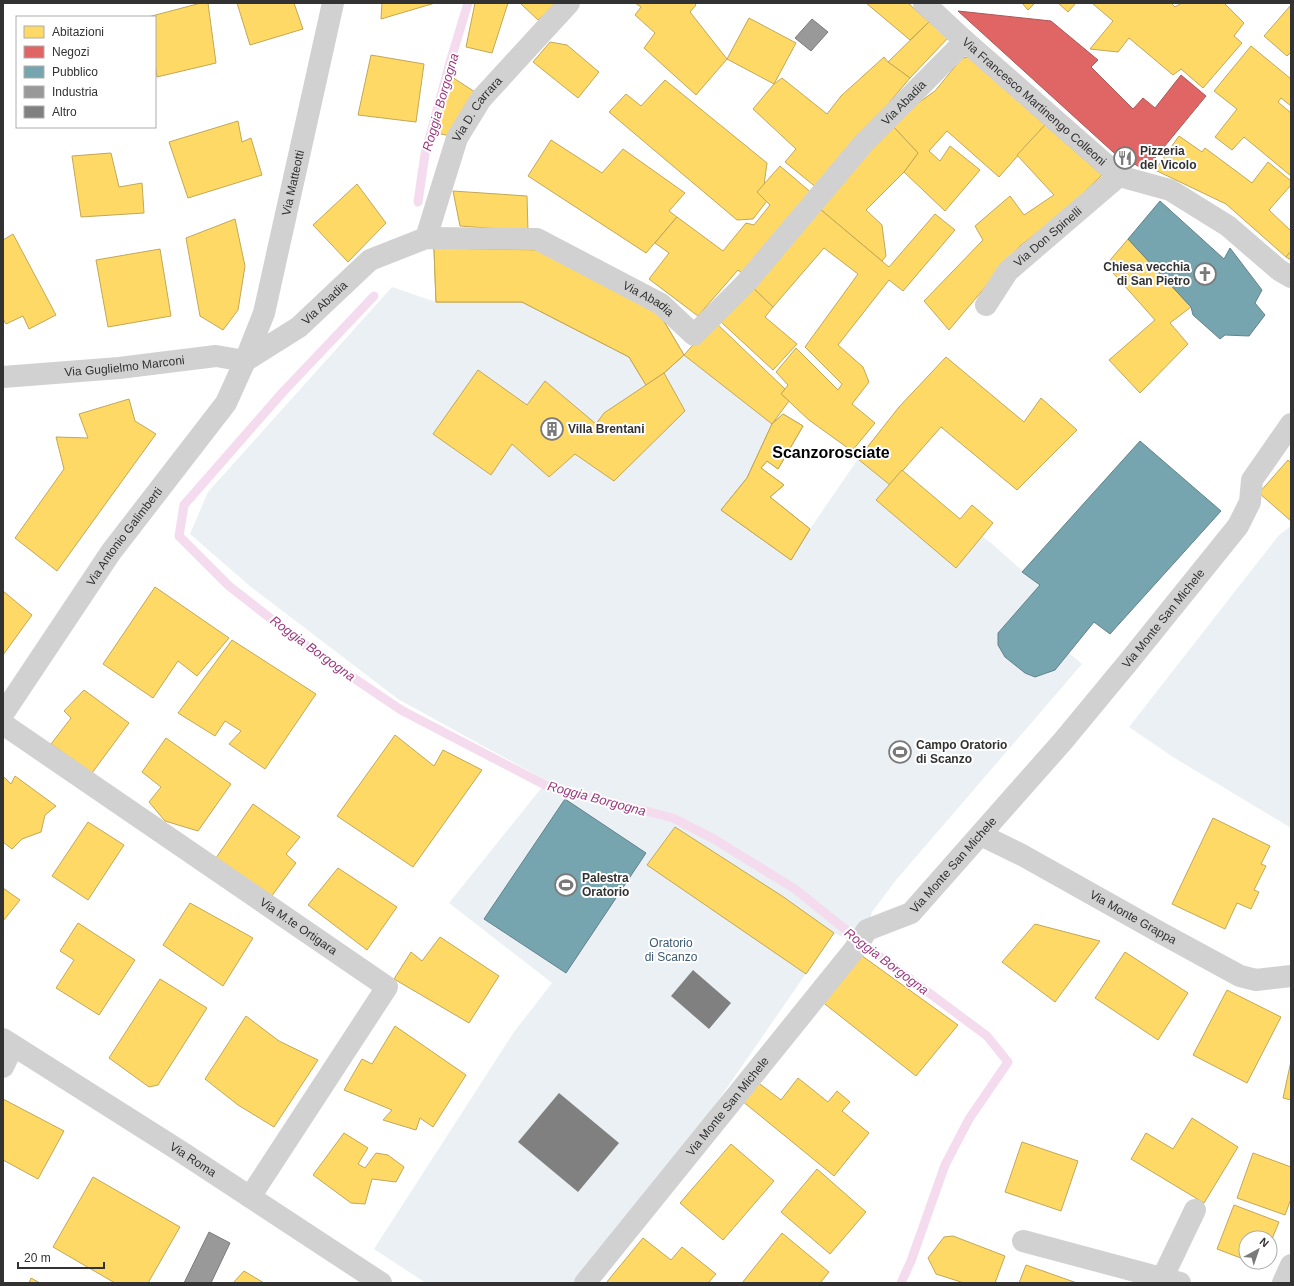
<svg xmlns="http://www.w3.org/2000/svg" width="1294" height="1286" viewBox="0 0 1294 1286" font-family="Helvetica,sans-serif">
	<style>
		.green { fill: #eaf0f3 }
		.homes { fill: #ffd966; stroke: #c2a756 }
		.shops { fill: #e06666; stroke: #ac5656 }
		.public { fill: #76a5af; stroke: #62828a }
		.industry { fill: #999; stroke: #7a7a7a }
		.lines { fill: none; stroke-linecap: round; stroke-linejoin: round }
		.stream { stroke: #f4dbed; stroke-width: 9 }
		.building { fill: #808080 }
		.minor { stroke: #d1d1d1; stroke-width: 22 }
		.labels { text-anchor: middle; stroke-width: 4; stroke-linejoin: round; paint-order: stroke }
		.street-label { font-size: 12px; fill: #323232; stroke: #fff }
		.poi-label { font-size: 12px; font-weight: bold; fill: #323232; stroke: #fff; text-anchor: start }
		.park-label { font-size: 12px; fill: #3b5a72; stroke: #fff }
		.water-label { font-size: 13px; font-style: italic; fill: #9c397f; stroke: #fff }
		.district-label { font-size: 16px; font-weight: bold; fill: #000; stroke: #fff }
	</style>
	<rect width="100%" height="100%" fill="#fff"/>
	<g class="green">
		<path d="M 392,287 L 436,302 L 522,302 L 629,357 L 646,385 L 596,424 L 545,381 L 527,405 L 478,370 L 433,434 L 490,475 L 512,444 L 549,477 L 575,454 L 614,481 L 685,411 L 664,373 L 684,355 L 772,424 L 747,478 L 722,510 L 791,560 L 810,529 L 858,459 L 890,485 L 877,501 L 955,567 L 982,536 C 1002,551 1019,570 1040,585 L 998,633 L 998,645 L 1005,657 L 1025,673 L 1035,677 L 1069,653 L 1082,664 L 896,880 L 872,912 L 867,930 L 858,944 L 834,933 L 679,1157 L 578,1283 L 426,1283 L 374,1249 L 514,1032 L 552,983 L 449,903 L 547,781 L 398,699 L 251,587 L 190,534 L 208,492 Z"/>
		<polygon points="1291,526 1291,828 1173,757 1129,727 1279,535"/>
	</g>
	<g class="homes">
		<polygon points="201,3 208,3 216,63 157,77 155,63 155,17 148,17"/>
		<polygon points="237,3 294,3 303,29 250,45"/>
		<polygon points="382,3 435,3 381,19"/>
		<polygon points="475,3 508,3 492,53 466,47"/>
		<polygon points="520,3 559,3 538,20"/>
		<polygon points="635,3 694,3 696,5 690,12 727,59 696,95 644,48 655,33 635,15 641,7"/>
		<polygon points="866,3 908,3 929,22 910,40"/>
		<polygon points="1022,3 1035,3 1028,10"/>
		<polygon points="1058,3 1076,3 1068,12"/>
		<polygon points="1092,3 1171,3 1175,7 1182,3 1224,3 1244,23 1234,36 1242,43 1203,88 1181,69 1173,75 1129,38 1118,52 1090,49 1113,21"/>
		<polygon points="1291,5 1291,52 1287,56 1264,36"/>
		<polygon points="749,18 796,43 774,84 727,59"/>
		<polygon points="929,22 948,38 910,78 888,62"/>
		<polygon points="550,42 567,45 599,72 578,98 533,62"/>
		<polygon points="1251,46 1291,79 1291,106 1281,98 1278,102 1291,113 1291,176 1244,137 1232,150 1215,137 1237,109 1214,91"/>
		<polygon points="371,55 424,64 416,122 358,115"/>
		<polygon points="884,57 888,62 910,78 817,188 785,162 796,149 753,109 774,84 782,78 827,114 841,96"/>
		<polygon points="968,57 1045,125 999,177 947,131 929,151 940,161 950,146 980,170 945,211 904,172 918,153 890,123 935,91 962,58"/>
		<polygon points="452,77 478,94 451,136 436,133"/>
		<polygon points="665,80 767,163 764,185 757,192 767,201 753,219 737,220 609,112 626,94 641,106"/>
		<polygon points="238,121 242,142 251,138 262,175 188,198 169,142"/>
		<polygon points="890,123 918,153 904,172 866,210 882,225 886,256 882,261 820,209"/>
		<polygon points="1045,125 1102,175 1067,209 1020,246 949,330 924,301 983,240 975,226 1010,196 1024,215 1054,195 1017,155"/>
		<polygon points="1179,136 1202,152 1205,148 1252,183 1268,162 1291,181 1291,185 1269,210 1291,231 1291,251 1286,257 1226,204 1155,170"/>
		<polygon points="551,140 602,173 623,149 685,193 669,211 677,217 646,253 528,176"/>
		<polygon points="111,153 119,187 142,183 144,213 81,217 72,156"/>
		<polygon points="780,166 814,195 747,277 738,270 698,316 649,279 669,253 655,243 677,217 723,251 746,223 754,225 770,205 757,192"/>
		<polygon points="357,184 386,223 348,262 313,225"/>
		<polygon points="453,191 527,196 528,231 460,226"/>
		<polygon points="820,209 889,267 935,214 955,230 903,291 889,280 838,345 863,367 869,382 852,404 875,423 852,451 809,420 781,394 788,385 776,372 796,348 838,390 842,384 805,347 858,274 824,248 773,307 750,285"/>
		<polygon points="235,219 245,266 238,310 223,330 200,316 186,238"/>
		<polygon points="13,234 56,315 29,329 23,316 6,324 3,319 3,240"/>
		<polygon points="1128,239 1191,307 1170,323 1188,344 1140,393 1109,360 1155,320 1106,265"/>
		<polygon points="434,248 540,250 659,313 684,355 664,373 646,385 629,357 522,302 436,302"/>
		<polygon points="434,248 540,250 659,313 684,355 664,373 646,385 629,357 522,302 436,302"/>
		<polygon points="160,249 171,316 108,327 96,260"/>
		<polygon points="1291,251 1291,260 1286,257"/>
		<polygon points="750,285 773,307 765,317 797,344 773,370 721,322"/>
		<polygon points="714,321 785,389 781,394 789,401 772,424 684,355"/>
		<polygon points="946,357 1024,422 1041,398 1077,430 1017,490 941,427 890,485 858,459 899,407"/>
		<polygon points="478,370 527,405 545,381 596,424 604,413 664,373 685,411 614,481 575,454 549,477 512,444 491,475 433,434"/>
		<polygon points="129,399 135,421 156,434 57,571 15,538 64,469 56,437 88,438 79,414"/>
		<polygon points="783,414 803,426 778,469 767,461 761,468 784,485 770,497 810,529 791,560 721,510 747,478 772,424"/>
		<polygon points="783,414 803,426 778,469 767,461 761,468 784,485 770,497 810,529 791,560 721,510 747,478 772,424"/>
		<polygon points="1288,460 1291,463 1291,521 1259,493"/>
		<polygon points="902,470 960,519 972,505 993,523 956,568 876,500"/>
		<polygon points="155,587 229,638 197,676 178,661 153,698 103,664"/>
		<polygon points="3,591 32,615 3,655"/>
		<polygon points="232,640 316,694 265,769 229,744 241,731 225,721 215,736 178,713"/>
		<polygon points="84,690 129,723 92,773 51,744 71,718 64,711"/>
		<polygon points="395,735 434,766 443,750 482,770 413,867 337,816"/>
		<polygon points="166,738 231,784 198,831 165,821 149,802 161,787 142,772"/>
		<polygon points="3,776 11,784 15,776 56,806 45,815 41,832 22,839 12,849 3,842"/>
		<polygon points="253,804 300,837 286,854 296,863 271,897 216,858"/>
		<polygon points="1213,818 1270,846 1261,864 1266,866 1254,890 1259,892 1251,909 1237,903 1225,929 1172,904"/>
		<polygon points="88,822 124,845 88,900 52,876"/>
		<polygon points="675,827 782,896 834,933 806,974 647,865"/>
		<polygon points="338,868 397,907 367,950 308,905"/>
		<polygon points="3,888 20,900 3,921"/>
		<polygon points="190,903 253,938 223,986 163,945"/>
		<polygon points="78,923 135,960 99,1015 56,988 74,960 60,951"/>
		<polygon points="1035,924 1100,941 1055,1002 1002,962"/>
		<polygon points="440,937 499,976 469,1023 394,979 411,952 422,961"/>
		<polygon points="854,950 958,1025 916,1076 816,997"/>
		<polygon points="1125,952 1188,993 1158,1040 1095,998"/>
		<polygon points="160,979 207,1008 158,1085 149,1087 109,1058"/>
		<polygon points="1227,990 1281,1017 1247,1083 1193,1055"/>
		<polygon points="246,1016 279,1041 318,1060 274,1127 238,1105 205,1079"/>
		<polygon points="395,1026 466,1075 433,1127 420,1118 416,1130 383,1120 392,1110 344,1090 362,1059 372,1064"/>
		<polygon points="1291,1061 1291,1100 1283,1098"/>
		<polygon points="798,1078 828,1102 837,1091 850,1102 842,1111 869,1133 834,1176 741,1100 756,1081 781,1100"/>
		<polygon points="3,1099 64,1131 38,1179 3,1160"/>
		<polygon points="1192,1118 1238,1147 1204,1203 1131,1159 1146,1133 1173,1149"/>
		<polygon points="344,1133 368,1148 358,1164 365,1168 376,1153 388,1155 404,1167 396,1182 372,1179 365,1204 351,1203 313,1175"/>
		<polygon points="1022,1142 1078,1161 1061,1211 1005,1192"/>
		<polygon points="731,1144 774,1181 723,1240 680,1203"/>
		<polygon points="1253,1153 1291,1167 1291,1199 1285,1215 1237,1198"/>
		<polygon points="817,1169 866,1212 830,1254 781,1212"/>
		<polygon points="93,1177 180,1227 148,1283 115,1283 53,1247"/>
		<polygon points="1234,1205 1279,1222 1270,1244 1270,1238 1246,1238 1246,1260 1217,1249"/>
		<polygon points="782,1233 829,1272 820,1283 742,1283"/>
		<polygon points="953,1236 1005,1256 995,1283 964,1283 936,1274 928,1258 944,1237"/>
		<polygon points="643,1238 671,1260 682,1247 716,1274 708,1283 606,1283"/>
		<polygon points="1252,1262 1263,1262 1262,1266"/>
		<polygon points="1026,1265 1077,1283 1019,1283"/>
		<polygon points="244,1271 264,1283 233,1283"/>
		<polygon points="31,1278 40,1283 29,1283"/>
	</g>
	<polygon class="shops" points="958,11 1051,21 1098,60 1091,67 1133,109 1143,98 1155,108 1181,75 1206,96 1145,170 1113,152"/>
	<g class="public">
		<polygon points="1160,201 1224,259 1230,248 1262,290 1255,303 1265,315 1249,336 1225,335 1220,339 1193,315 1191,307 1128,239"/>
		<polygon points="1140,441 1221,511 1110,634 1094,622 1055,670 1035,677 1025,673 1005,657 998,645 998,633 1040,585 1022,572"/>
		<polygon points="565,799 646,853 566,973 484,919"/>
	</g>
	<g class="industry">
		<polygon points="812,19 828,32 811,51 795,38"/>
		<polygon points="209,1232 230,1243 211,1283 184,1283"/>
	</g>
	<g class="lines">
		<g class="stream">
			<polyline points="418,202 425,154 451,59 468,3"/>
			<polyline points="374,296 282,393 184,505 179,536 229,586 302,643 401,710 545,785 563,792 611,802 673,818 714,839 795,889 866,946 987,1036 1008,1062 969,1119 945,1165 911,1261 901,1283"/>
		</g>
	</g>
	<g class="building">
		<polygon points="693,970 731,1003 709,1029 671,996"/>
		<polygon points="559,1093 619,1143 578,1192 518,1142"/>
	</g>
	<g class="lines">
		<g class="minor">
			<path id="s1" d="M 924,3 L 965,41 L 1119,176 L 1170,190 L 1228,226 L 1279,270 L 1291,277"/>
			<path id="s2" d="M 426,238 L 457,138 L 481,99 L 569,3"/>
			<path id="s3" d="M 986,305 L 1008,271 L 1119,176"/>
			<path id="s4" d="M 245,361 L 299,327 L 370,260 L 426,238 L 537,239 L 661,304 L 694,335 L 745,284 L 864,143 L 965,41"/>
			<path id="s5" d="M 3,377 L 119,368 L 216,356 L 245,361"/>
			<path id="s6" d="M 3,714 L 111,552 L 226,403 L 245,361 L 264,313 L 333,3"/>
			<path id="s7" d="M 3,724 L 387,987 L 250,1197"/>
			<path id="s8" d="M 981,835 L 1022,855 L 1161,933 L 1240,976 L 1256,980 L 1291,976"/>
			<path id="s9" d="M 3,1039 L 180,1151 L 381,1283"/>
			<polyline points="3,1067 13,1046"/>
			<polyline points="1023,1241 1180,1283"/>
			<path id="s10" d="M 585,1283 L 854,950 L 867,930 L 911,913 L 1063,741 L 1130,660 L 1238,526 L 1250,502 L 1252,480 L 1291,424"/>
			<polyline points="1160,1283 1195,1210"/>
			<polyline points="1283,1283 1291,1265"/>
		</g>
	</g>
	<defs>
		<g id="restaurant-ring" transform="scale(1.15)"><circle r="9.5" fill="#fff" stroke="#7a7a7a" stroke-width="1.5"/><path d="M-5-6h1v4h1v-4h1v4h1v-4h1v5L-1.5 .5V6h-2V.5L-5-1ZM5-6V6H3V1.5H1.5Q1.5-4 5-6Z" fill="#7a7a7a"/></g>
		<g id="church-ring" transform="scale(1.15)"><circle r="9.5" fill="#fff" stroke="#7a7a7a" stroke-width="1.5"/><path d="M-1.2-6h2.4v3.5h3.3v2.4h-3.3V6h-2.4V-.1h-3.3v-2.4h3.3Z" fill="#7a7a7a"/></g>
		<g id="building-ring" transform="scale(1.15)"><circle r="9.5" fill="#fff" stroke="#7a7a7a" stroke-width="1.5"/><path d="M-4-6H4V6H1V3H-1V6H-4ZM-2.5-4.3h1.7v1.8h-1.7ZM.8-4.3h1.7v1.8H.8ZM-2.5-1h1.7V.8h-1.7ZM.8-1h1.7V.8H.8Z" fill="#7a7a7a"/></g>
		<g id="stadium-ring" transform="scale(1.15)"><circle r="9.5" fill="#fff" stroke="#7a7a7a" stroke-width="1.5"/><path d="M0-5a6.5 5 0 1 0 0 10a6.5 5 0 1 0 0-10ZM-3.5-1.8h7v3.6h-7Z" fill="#7a7a7a"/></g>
	</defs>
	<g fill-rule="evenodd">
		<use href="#restaurant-ring" x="1125" y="158"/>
		<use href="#church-ring" x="1205" y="274"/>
		<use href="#building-ring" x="552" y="429"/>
		<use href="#stadium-ring" x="900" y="752"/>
		<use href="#stadium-ring" x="566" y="885"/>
	</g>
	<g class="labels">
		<g class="street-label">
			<text dy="4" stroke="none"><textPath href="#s1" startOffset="148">Via Francesco Martinengo Colleoni</textPath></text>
			<text dy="4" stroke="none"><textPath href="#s4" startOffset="831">Via Abadia</textPath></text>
			<text dy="4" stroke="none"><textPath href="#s2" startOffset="140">Via D. Carrara</textPath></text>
			<text dy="4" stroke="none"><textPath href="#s6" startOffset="614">Via Matteotti</textPath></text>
			<text dy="4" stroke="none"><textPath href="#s3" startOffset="93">Via Don Spinelli</textPath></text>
			<text dy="4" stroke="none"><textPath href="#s4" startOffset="459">Via Abadia</textPath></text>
			<text dy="4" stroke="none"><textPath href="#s4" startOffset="99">Via Abadia</textPath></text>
			<text dy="4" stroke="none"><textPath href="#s5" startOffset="122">Via Guglielmo Marconi</textPath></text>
			<text dy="4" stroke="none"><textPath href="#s6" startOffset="215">Via Antonio Galimberti</textPath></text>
			<text dy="4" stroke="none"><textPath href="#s10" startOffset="887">Via Monte San Michele</textPath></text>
			<text dy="4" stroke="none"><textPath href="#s10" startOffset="563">Via Monte San Michele</textPath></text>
			<text dy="4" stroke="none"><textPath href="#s8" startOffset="173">Via Monte Grappa</textPath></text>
			<text dy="4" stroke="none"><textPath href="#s7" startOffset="358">Via M.te Ortigara</textPath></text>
			<text dy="4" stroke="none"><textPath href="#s10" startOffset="227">Via Monte San Michele</textPath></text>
			<text dy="4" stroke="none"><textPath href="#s9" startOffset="225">Via Roma</textPath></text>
		</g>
		<g class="poi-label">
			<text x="1140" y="155">Pizzeria<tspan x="1140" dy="14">del Vicolo</tspan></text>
			<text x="1190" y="271" text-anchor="end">Chiesa vecchia<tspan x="1190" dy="14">di San Pietro</tspan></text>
			<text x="568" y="433">Villa Brentani</text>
			<text x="916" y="749">Campo Oratorio<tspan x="916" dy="14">di Scanzo</tspan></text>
			<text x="582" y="882">Palestra<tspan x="582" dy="14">Oratorio</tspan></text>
		</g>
		<g class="park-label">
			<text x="671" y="947">Oratorio<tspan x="671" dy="14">di Scanzo</tspan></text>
		</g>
		<g class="water-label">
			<text transform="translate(440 102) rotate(-74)" y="5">Roggia Borgogna</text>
			<text transform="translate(313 648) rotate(36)" y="5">Roggia Borgogna</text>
			<text transform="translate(597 798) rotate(15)" y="5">Roggia Borgogna</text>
			<text transform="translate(887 961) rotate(37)" y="5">Roggia Borgogna</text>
		</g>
		<g class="district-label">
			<text x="831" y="458">Scanzorosciate</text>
		</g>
	</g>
	<rect width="1294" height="1286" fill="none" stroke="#323232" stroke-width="8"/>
	<rect x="16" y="16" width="140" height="112" fill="#ffffff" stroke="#adadad"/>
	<rect x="24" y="26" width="20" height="12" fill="#ffd966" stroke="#adadad"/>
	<text x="52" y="36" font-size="12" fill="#323232">Abitazioni</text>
	<rect x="24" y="46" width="20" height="12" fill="#e06666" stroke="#adadad"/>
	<text x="52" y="56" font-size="12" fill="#323232">Negozi</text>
	<rect x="24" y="66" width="20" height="12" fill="#76a5af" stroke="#adadad"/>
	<text x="52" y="76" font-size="12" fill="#323232">Pubblico</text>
	<rect x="24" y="86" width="20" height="12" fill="#999999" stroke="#adadad"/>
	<text x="52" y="96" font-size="12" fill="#323232">Industria</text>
	<rect x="24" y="106" width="20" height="12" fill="#808080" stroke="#adadad"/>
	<text x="52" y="116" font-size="12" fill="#323232">Altro</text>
	<g transform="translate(1258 1250) rotate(40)"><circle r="19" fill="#ffffff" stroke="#adadad"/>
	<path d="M0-3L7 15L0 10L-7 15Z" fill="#7a7a7a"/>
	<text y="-6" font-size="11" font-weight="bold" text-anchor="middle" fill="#323232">N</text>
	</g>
	<path d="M18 1262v6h86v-6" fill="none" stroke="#323232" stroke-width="2"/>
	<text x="24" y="1262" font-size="12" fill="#323232" stroke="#ffffff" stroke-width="3" paint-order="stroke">20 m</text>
</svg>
